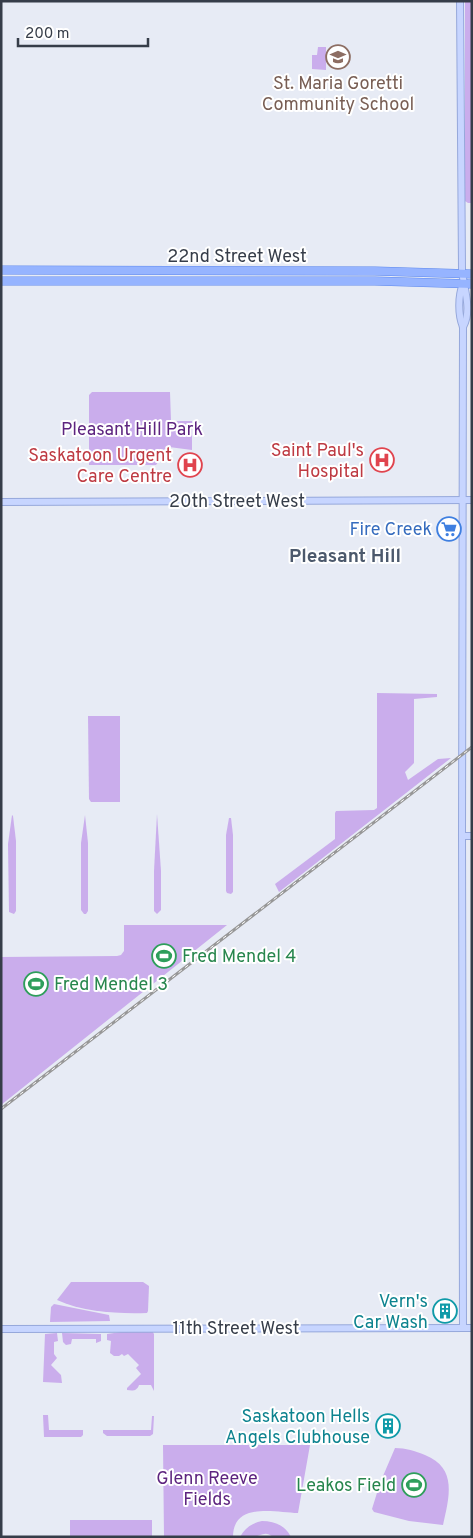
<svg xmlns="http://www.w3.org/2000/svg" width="473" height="1538" viewBox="0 0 473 1538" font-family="Overpass,sans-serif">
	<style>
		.green { fill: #caadec }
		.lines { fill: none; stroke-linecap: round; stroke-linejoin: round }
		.secondary-casing { stroke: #96a8db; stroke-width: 8 }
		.primary-casing { stroke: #5e88ec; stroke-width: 9 }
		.secondary { stroke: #c7d5ff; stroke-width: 6 }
		.primary { stroke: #96b4ff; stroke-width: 8 }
		.rail-casing { stroke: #979797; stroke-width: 3 }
		.rail { stroke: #fff; stroke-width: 1; stroke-dasharray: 4; stroke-linecap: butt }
		.labels { text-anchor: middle; stroke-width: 4; stroke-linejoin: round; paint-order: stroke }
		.education-label { font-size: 18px; fill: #785e54; stroke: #fff }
		.street-label { font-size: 18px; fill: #363d49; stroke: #fff }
		.park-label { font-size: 18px; fill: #5d247f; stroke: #fff }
		.health-label { font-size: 18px; fill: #be3a42; stroke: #fff; text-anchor: end }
		.shop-label { font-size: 18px; fill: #366cbe; stroke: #fff; text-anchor: end }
		.leisure-label { font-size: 18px; fill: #27864d; stroke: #fff; text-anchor: start }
		.culture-label { font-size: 18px; fill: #0d838f; stroke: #fff; text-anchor: end }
		.neighbourhood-label { font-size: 19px; font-weight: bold; fill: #4c596c; stroke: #fff }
	</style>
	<rect width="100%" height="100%" fill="#e7ebf5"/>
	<g class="green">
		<polygon points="465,1 472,1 472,203 468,203 465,201"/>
		<polygon points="318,47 326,47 326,70 312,69 312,55 317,55"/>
		<polygon points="92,392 170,392 171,421 192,421 192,450 169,447 156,465 89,465 89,395"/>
		<polygon points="377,693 437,694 437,697 414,699 414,763 405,772 408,780 438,759 451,758 279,892 275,884 335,839 335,813 336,811 374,810 377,808"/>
		<polygon points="88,716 120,716 120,802 91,802 89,799"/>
		<polygon points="157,814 161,871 161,910 157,914 154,911 154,871"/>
		<polygon points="12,815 13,816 16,841 16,911 14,914 9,912 8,844"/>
		<polygon points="85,815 88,843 88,911 86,914 84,914 81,910 81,843"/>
		<polygon points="229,818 231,818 233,835 233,892 231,894 227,893 226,891 226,835"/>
		<polygon points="124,925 227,925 1,1105 1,957 117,956 121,955 124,951"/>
		<path d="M 71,1282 L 143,1282 L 149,1286 L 148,1311 L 147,1313 C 118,1314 83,1312 57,1300 Z"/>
		<polygon points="54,1304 109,1315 110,1321 50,1322 51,1307"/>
		<path d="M 150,1328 L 154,1334 L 154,1391 L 151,1385 L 139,1385 C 137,1391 133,1391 127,1390 L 127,1388 L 141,1374 L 136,1368 L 139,1365 L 128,1354 L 124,1356 L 122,1354 L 119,1356 L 114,1356 L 110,1353 L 111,1341 L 107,1340 L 107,1334 Z"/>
		<polygon points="57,1333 58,1341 54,1342 54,1354 57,1358 51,1365 61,1375 62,1383 43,1382 45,1334"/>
		<polygon points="62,1333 101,1334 101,1341 96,1343 96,1339 72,1339 71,1344 66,1345 63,1342"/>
		<polygon points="43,1415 48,1415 49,1430 83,1430 83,1435 81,1437 44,1437"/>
		<polygon points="152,1416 154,1416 153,1434 150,1436 107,1436 103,1433 103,1430 151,1430"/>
		<path d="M 163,1445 L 310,1445 L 298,1513 C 274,1512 233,1502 233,1537 L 164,1537 Z"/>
		<path d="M 395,1448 C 406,1448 415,1451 425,1455 C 458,1468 449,1498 443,1525 L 409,1521 L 374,1512 L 372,1509 L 380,1483 Z"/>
		<rect x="70" y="1520" width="82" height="17"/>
		<path d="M 262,1521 C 274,1521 285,1525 291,1537 L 273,1537 C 265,1530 261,1536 253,1537 C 249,1537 244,1537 240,1537 C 245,1528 252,1523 262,1521 Z"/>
	</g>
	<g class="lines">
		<g class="secondary-casing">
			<g id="secondary">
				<path d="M 460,1 L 462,269 C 463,288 473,309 463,327"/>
				<polyline points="1,502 472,500"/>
				<polyline points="462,836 472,836"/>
				<path d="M 463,1328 L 462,836 L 463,327 C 458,315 458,296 463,284"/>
				<polyline points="1,1329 472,1328"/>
			</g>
		</g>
		<g class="primary-casing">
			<g id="primary">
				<polyline points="1,270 375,271 472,274"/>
				<polyline points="1,281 375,281 472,284"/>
			</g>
		</g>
		<use href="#secondary" class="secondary"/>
		<use href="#primary" class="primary"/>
		<g class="rail-casing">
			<polyline id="rail" points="1,1109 472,747"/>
		</g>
		<use href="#rail" class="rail"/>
	</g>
	<defs>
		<g id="school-ring" transform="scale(1.25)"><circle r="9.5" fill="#fff" stroke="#8d6e63" stroke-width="1.5"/><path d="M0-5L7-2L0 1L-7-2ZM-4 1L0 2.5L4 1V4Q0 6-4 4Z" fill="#8d6e63"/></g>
		<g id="hospital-ring" transform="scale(1.25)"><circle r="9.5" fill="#fff" stroke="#e0444e" stroke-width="1.5"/><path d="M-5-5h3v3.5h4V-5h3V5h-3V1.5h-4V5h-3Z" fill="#e0444e"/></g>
		<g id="supermarket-ring" transform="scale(1.25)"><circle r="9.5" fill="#fff" stroke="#3f7fe0" stroke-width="1.5"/><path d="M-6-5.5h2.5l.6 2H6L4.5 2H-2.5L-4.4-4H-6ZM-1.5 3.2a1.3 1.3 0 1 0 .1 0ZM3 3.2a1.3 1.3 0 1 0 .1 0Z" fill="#3f7fe0"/></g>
		<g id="stadium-ring" transform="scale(1.25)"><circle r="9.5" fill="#fff" stroke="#2e9e5b" stroke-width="1.5"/><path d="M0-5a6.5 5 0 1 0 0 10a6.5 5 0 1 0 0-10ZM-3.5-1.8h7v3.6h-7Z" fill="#2e9e5b"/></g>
		<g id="building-ring" transform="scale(1.25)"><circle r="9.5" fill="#fff" stroke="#0f9aa8" stroke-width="1.5"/><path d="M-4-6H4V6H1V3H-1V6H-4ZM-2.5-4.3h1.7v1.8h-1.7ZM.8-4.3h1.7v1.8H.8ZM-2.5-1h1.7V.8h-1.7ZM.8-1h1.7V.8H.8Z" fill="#0f9aa8"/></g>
	</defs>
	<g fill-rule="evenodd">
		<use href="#school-ring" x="338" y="57"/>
		<use href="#hospital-ring" x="382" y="460"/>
		<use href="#hospital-ring" x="190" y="465"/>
		<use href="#supermarket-ring" x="449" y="529"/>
		<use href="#stadium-ring" x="164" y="956"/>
		<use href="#stadium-ring" x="36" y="984"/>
		<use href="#building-ring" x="445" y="1311"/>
		<use href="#building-ring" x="388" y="1426"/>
		<use href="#stadium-ring" x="414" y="1485"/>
	</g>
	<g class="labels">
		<g class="education-label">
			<text x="338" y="89">St. Maria Goretti<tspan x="338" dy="21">Community School</tspan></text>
		</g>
		<g class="street-label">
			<text x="237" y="262">22nd Street West</text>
			<text x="237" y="507">20th Street West</text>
			<text x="236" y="1334">11th Street West</text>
		</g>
		<g class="park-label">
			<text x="132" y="435">Pleasant Hill Park</text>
			<text x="207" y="1484">Glenn Reeve<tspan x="207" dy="21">Fields</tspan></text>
		</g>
		<g class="health-label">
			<text x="364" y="456">Saint Paul's<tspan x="364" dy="21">Hospital</tspan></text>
			<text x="172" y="461">Saskatoon Urgent<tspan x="172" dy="21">Care Centre</tspan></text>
		</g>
		<g class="shop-label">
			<text x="432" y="535">Fire Creek</text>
		</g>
		<g class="leisure-label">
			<text x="182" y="962">Fred Mendel 4</text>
			<text x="54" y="990">Fred Mendel 3</text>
			<text x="396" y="1491" text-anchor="end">Leakos Field</text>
		</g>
		<g class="culture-label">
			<text x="428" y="1307">Vern's<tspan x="428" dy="21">Car Wash</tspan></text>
			<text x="370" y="1422">Saskatoon Hells<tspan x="370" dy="21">Angels Clubhouse</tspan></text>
		</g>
		<g class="neighbourhood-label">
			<text x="345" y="562">Pleasant Hill</text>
		</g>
	</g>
	<rect width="473" height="1538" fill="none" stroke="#363d49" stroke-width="5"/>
	<path d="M18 38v8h130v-8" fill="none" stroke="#363d49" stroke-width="2.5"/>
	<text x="25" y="38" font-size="15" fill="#363d49" stroke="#ffffff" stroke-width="4" paint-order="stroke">200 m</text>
</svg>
